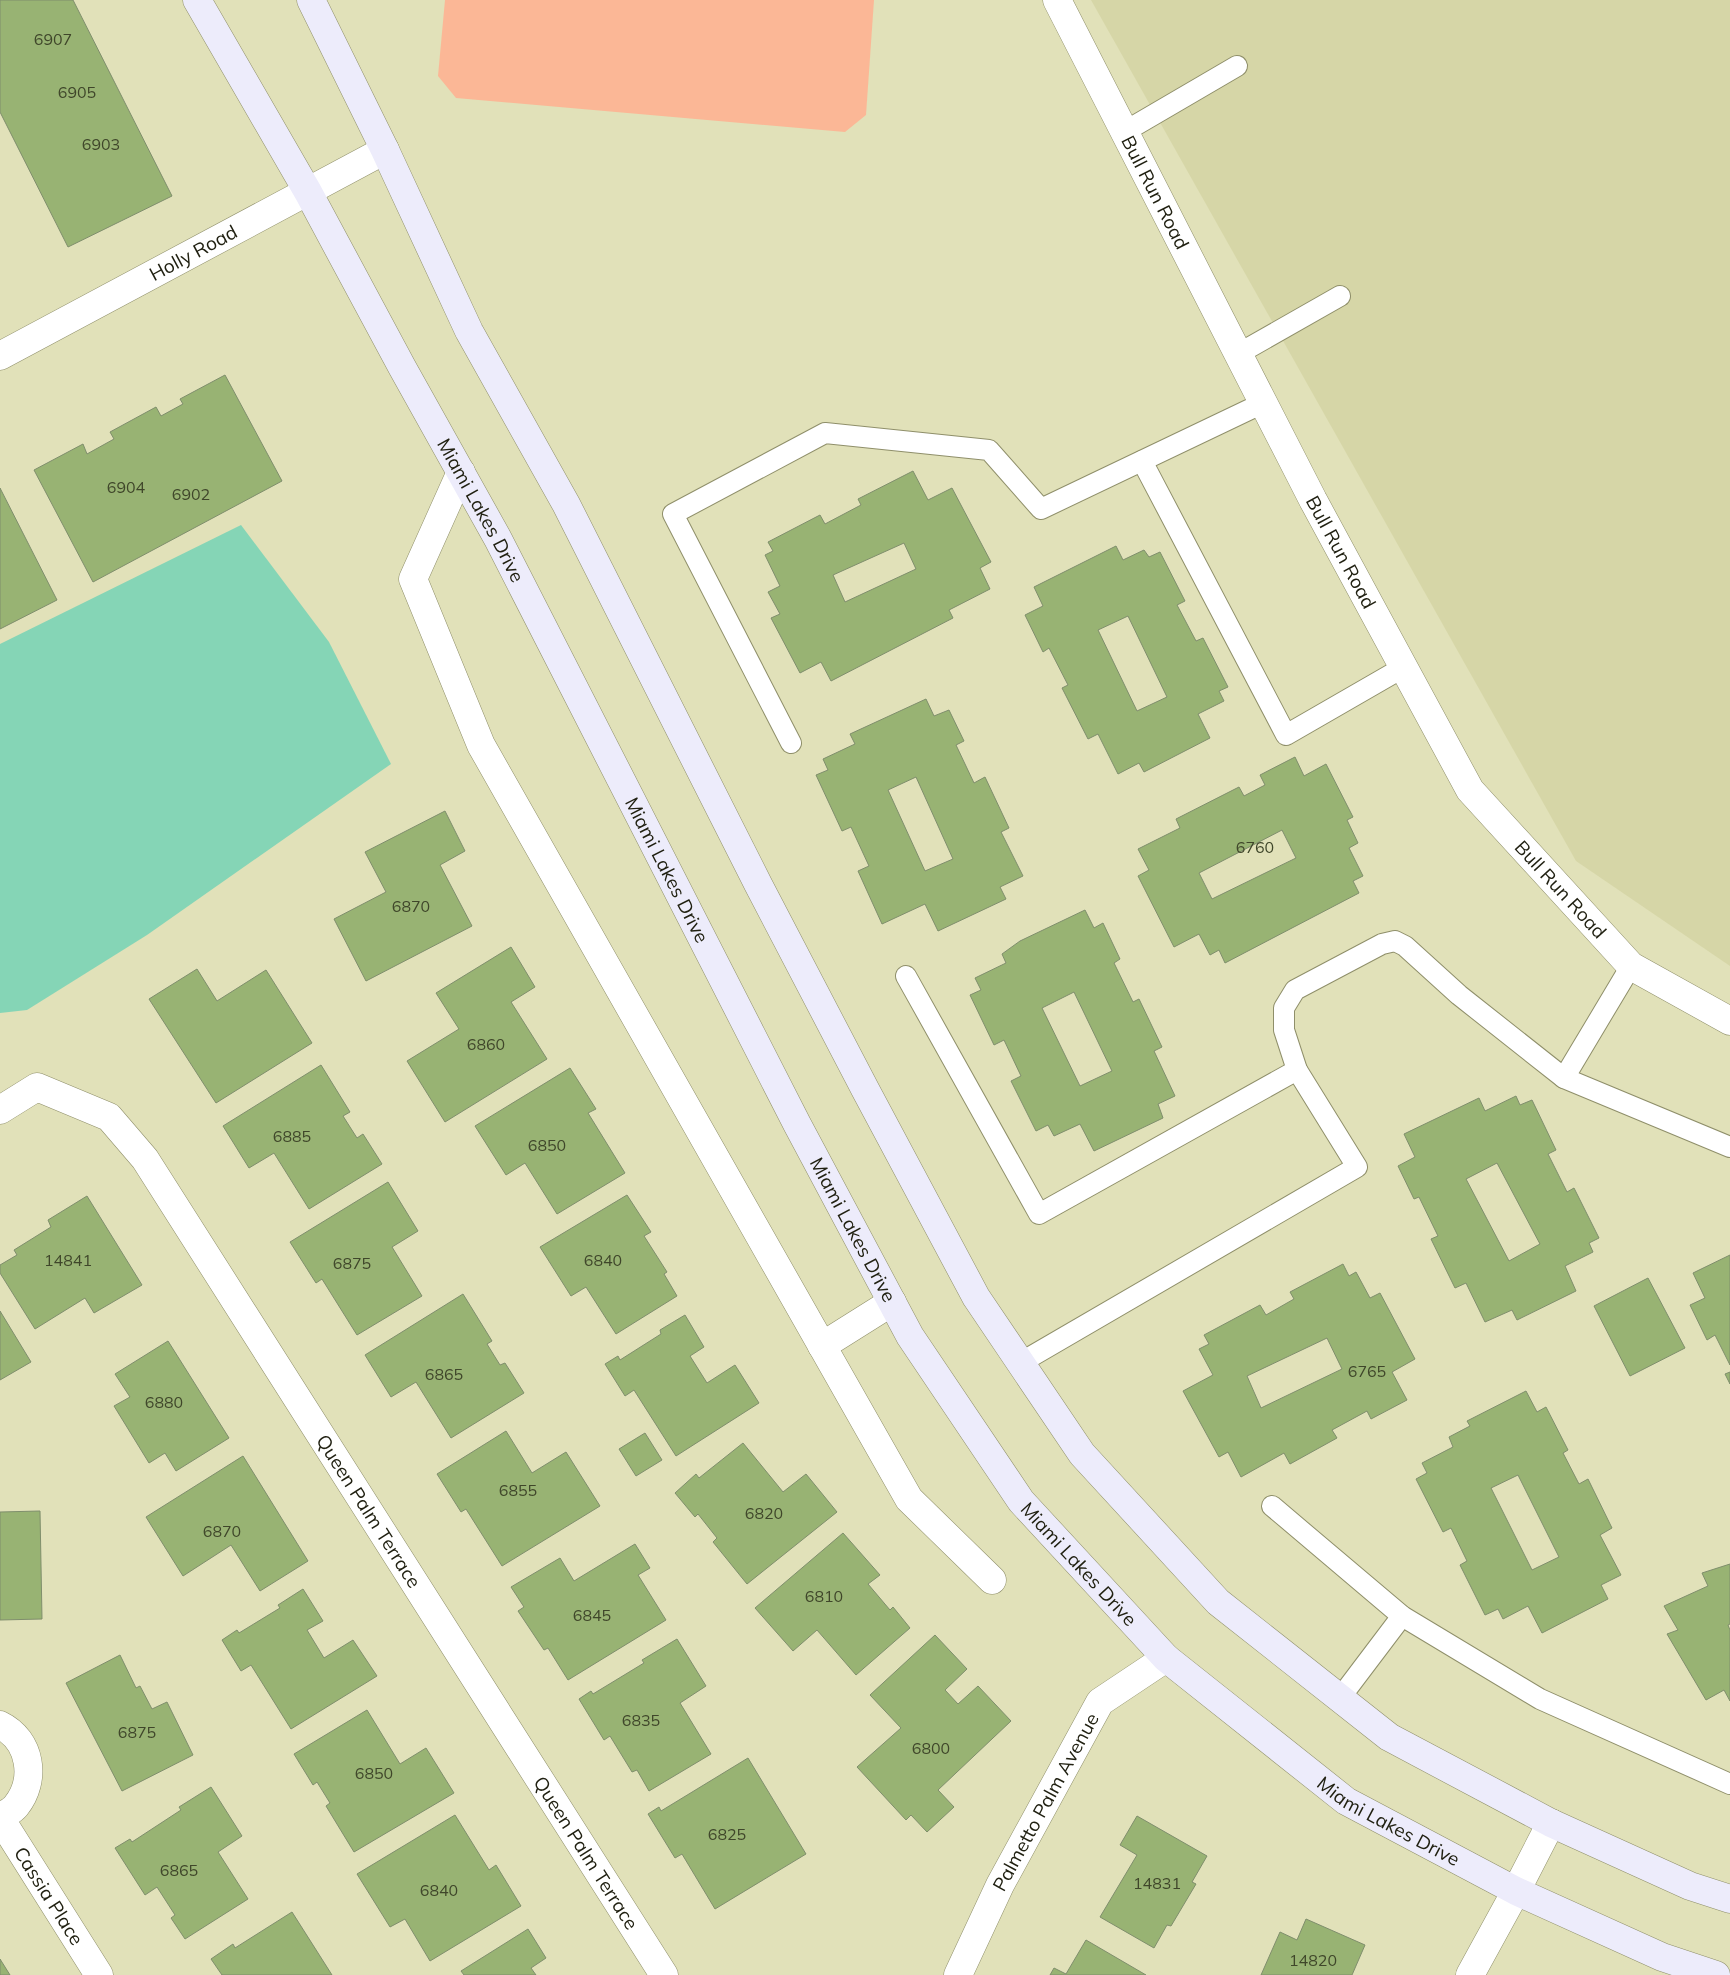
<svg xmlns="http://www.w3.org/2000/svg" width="1730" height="1975" viewBox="0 0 1730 1975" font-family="Mulish,sans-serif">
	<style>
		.built { fill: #d6d6a7 }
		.green { fill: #fbb796 }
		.water { fill: #85d5b6 }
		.building { fill: #98b373; stroke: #7f8e6c; fill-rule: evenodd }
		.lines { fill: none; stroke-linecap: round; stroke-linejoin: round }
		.service-casing { stroke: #8f8f6a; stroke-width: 22 }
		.minor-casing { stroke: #8f8f6a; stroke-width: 29 }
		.secondary-casing { stroke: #8f8f6a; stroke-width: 29 }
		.service { stroke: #fff; stroke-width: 20 }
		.minor { stroke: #fff; stroke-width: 28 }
		.secondary { stroke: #edecfb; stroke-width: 28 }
		.labels { text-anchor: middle; stroke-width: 4.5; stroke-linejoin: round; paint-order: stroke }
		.number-label { font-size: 16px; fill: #3f462a }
		.street-label { font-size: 19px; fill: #212112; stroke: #fff }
	</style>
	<rect width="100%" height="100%" fill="#e1e1b9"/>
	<polygon class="built" points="1091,0 1730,0 1730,966 1576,861"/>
	<polygon class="green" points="445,0 874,0 866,115 845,132 456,98 438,76"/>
	<polygon class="water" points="241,525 329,642 391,764 147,935 27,1010 0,1013 0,644"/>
	<g class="building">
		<polygon points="0,0 73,0 172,196 68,247 0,112"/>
		<polygon points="225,375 282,481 93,582 34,470 83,444 87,454 114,439 110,432 156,407 161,416 183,404 180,399"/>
		<path d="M 913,471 L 928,500 L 952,488 L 991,562 L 980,568 L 990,589 L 949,610 L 953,618 L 831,681 L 821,662 L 800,673 L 771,618 L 780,614 L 768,592 L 780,586 L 765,555 L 773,551 L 768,542 L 820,515 L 825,524 L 861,505 L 858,499 ZM 904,543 L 916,569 L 845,602 L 833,575 Z"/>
		<polygon points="0,488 57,600 0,629"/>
		<path d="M 1116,546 L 1123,560 L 1144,550 L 1149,557 L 1160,552 L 1185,601 L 1177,605 L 1196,641 L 1203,638 L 1228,687 L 1219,691 L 1224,701 L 1198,714 L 1210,738 L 1144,772 L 1139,763 L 1118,774 L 1098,734 L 1088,739 L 1062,688 L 1068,685 L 1049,648 L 1043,652 L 1025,615 L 1043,606 L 1034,587 ZM 1128,616 L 1167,697 L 1137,711 L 1098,630 Z"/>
		<path d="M 926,699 L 934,716 L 949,710 L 964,741 L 956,745 L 974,783 L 985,777 L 1009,828 L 1001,832 L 1023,876 L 1000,887 L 1006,899 L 938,931 L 925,904 L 882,924 L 858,871 L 869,866 L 851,827 L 842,831 L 816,775 L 828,770 L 823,759 L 855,744 L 850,734 ZM 916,777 L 953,859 L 925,871 L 888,790 Z"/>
		<path d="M 1295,757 L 1304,776 L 1326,764 L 1353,817 L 1347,820 L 1358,843 L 1349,848 L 1363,876 L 1353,881 L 1359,893 L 1225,963 L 1219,950 L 1210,955 L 1199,934 L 1174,947 L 1138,876 L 1149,870 L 1138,849 L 1180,828 L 1176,819 L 1239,787 L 1244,796 L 1265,785 L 1260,775 ZM 1282,830 L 1296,858 L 1212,899 L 1199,873 Z"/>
		<polygon points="445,811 465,851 440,865 472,926 366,981 334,919 386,892 365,852"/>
		<path d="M 1085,910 L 1094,928 L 1103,923 L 1120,959 L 1114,963 L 1133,1002 L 1139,999 L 1162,1047 L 1154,1051 L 1175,1096 L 1158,1104 L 1163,1118 L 1094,1151 L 1080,1124 L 1054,1136 L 1048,1125 L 1036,1131 L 1011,1081 L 1021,1076 L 1004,1040 L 994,1045 L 970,995 L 981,990 L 975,978 L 1006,963 L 1002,954 L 1020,941 ZM 1074,992 L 1112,1071 L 1080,1086 L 1042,1008 Z"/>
		<polygon points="511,947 535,987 511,1002 547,1059 445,1122 407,1061 459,1029 436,993"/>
		<polygon points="197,969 217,1001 266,970 312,1043 216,1103 149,999"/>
		<polygon points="321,1065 350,1112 343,1116 357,1138 363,1134 382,1164 309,1209 274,1153 249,1168 223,1126"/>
		<polygon points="570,1068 596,1109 588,1113 625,1173 557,1214 525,1163 506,1175 475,1126"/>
		<path d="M 1516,1096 L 1520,1105 L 1532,1100 L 1556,1150 L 1548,1154 L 1567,1192 L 1574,1188 L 1599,1238 L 1589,1243 L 1593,1252 L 1565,1266 L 1576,1291 L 1517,1320 L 1512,1310 L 1485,1322 L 1466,1283 L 1455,1288 L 1431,1239 L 1438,1236 L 1419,1197 L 1414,1199 L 1398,1166 L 1415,1157 L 1404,1134 L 1479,1098 L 1485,1111 ZM 1497,1163 L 1540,1244 L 1509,1261 L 1466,1179 Z"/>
		<polygon points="388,1182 418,1231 392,1247 422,1296 357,1335 322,1279 316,1283 290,1242"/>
		<polygon points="627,1195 651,1232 644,1236 667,1272 664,1274 677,1296 616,1334 586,1287 571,1296 540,1247"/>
		<polygon points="87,1196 142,1285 94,1313 85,1298 35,1329 0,1273 0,1265 17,1255 14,1250 51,1227 48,1220"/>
		<polygon points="1730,1255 1730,1365 1715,1335 1707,1340 1690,1305 1705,1298 1693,1273"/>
		<path d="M 1343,1264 L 1349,1276 L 1356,1272 L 1370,1298 L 1380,1293 L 1415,1359 L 1392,1372 L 1407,1400 L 1371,1419 L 1367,1411 L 1332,1430 L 1337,1438 L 1290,1464 L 1284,1453 L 1241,1477 L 1228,1452 L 1219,1457 L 1183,1391 L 1213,1375 L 1199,1349 L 1209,1344 L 1204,1335 L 1260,1305 L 1266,1315 L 1294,1299 L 1290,1292 ZM 1327,1338 L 1342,1369 L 1261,1408 L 1247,1376 Z"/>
		<polygon points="1648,1278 1685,1348 1630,1376 1594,1306"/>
		<polygon points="463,1294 492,1341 487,1344 500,1365 505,1363 524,1393 451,1438 416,1382 391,1397 365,1355"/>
		<polygon points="0,1311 31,1362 0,1380"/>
		<polygon points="685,1315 704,1347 690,1356 707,1383 735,1365 759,1403 676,1456 634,1390 625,1396 605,1364 618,1356 620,1360 661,1334 660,1330"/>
		<polygon points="168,1341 229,1438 176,1471 165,1453 149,1463 114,1406 130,1397 115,1374"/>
		<polygon points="1730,1372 1730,1384 1725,1374"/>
		<path d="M 1526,1391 L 1537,1412 L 1546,1407 L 1568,1450 L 1563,1453 L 1579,1484 L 1588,1479 L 1612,1528 L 1600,1535 L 1621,1575 L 1601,1585 L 1608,1599 L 1542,1633 L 1528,1606 L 1503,1619 L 1498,1609 L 1485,1615 L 1460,1565 L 1467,1561 L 1451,1528 L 1443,1532 L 1416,1479 L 1427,1473 L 1422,1463 L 1453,1447 L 1449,1437 L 1470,1426 L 1467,1421 ZM 1518,1475 L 1559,1557 L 1532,1570 L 1491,1488 Z"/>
		<polygon points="506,1431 532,1473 566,1452 600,1506 502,1566 466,1509 461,1512 437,1474"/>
		<polygon points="645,1433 662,1460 636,1476 619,1449"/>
		<polygon points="743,1443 783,1492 806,1474 837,1512 747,1584 713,1542 717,1538 698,1514 695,1517 675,1493 696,1474 699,1478"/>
		<polygon points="243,1456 308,1561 260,1591 231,1545 183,1576 146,1517"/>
		<polygon points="40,1511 42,1619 0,1620 0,1512"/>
		<polygon points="843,1533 880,1575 868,1584 890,1610 893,1607 910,1628 856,1675 817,1630 793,1651 755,1608"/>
		<polygon points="635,1544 650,1568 638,1575 666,1620 568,1680 548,1648 544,1650 518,1611 524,1607 511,1587 560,1558 574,1581"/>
		<polygon points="1730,1564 1730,1624 1728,1625 1730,1630 1730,1701 1724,1690 1706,1700 1667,1634 1678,1630 1664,1606 1708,1586 1702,1573"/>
		<polygon points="303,1589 323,1621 307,1630 324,1658 353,1640 377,1676 291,1729 251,1665 241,1671 222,1640 237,1630 239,1633 280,1608 278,1605"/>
		<polygon points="935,1635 967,1669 945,1690 958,1704 978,1686 1011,1721 938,1790 954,1807 927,1832 911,1815 906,1820 857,1767 901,1728 870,1695"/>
		<polygon points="677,1639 706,1686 680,1703 711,1754 649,1791 637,1770 632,1772 610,1736 604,1740 579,1699 591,1691 593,1694 644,1663 642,1660"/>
		<polygon points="120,1655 136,1688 140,1686 152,1709 167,1702 193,1755 122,1791 66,1683"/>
		<polygon points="367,1710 400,1764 426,1748 454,1793 354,1852 326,1806 330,1803 317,1782 313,1785 294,1754"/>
		<polygon points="748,1758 806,1854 715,1909 682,1854 675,1858 648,1814 659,1807 661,1811"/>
		<polygon points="211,1787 242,1836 218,1852 248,1899 185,1939 171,1918 175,1915 157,1887 145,1895 115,1848 130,1839 132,1842 181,1810 179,1807"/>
		<polygon points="455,1815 489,1870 496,1865 521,1906 430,1961 405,1919 390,1927 357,1874"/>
		<polygon points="1137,1816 1207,1856 1192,1882 1196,1884 1171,1926 1167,1925 1154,1948 1100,1917 1137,1855 1120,1845"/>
		<polygon points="292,1912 332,1975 222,1975 211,1959 233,1944 235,1948"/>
		<polygon points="1306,1919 1365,1945 1352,1975 1261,1975 1280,1932 1297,1940"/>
		<polygon points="528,1929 546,1958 531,1968 536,1975 464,1975 461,1971"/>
		<polygon points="1086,1940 1146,1975 1050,1975 1054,1968 1066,1974"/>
		<polygon points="0,1959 10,1975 0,1975"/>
	</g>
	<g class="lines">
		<g class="service-casing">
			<g id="service">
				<polyline points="1124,132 1237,66"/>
				<polyline points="1238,354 1340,296"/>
				<polyline points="1142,461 1286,735 1404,667"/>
				<polyline points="791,743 673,514 825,433 989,450 1041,509 1263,403"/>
				<polyline points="906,976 1039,1214 1297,1070 1357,1167 1020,1363"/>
				<polyline points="1297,1070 1284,1030 1284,1008 1295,990 1382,944 1395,941 1405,946 1459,995 1564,1078 1730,1147"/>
				<polyline points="1564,1078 1631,966"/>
				<polyline points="1272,1506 1402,1616 1540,1699 1730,1784"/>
				<polyline points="1340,1698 1402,1616"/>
			</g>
		</g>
		<g class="minor-casing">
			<g id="minor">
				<path id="s1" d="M 1057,0 L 1313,500 L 1470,790 L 1631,966 L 1730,1021"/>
				<path id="s2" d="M 0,356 L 385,150"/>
				<polyline points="461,472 413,579 481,745 909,1499 992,1580"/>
				<path id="s3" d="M 0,1110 L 37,1087 L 109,1117 L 145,1159 L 664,1975"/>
				<polyline points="822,1346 892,1302"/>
				<path d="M 0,1725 C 31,1740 37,1780 16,1806 C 12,1811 5,1814 0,1818"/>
				<path id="s4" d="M 0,1818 L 99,1975"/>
				<path id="s5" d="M 958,1975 L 1000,1885 L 1100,1702 L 1166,1658"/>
				<polyline points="1470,1975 1516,1891 1551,1823"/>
			</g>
		</g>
		<g class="secondary-casing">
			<g id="secondary">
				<path id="s6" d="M 197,0 L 308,192 L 402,367 L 498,539 L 797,1124 L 910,1336 L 1021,1501 L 1166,1658 L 1346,1801 L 1516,1891 L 1662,1957 L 1716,1975"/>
				<polyline points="311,0 385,150 469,331 566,504 758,884 865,1089 976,1297 1082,1454 1218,1602 1389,1737 1551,1823 1690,1886 1730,1899"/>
			</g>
		</g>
		<use href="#service" class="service"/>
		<use href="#minor" class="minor"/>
		<use href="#secondary" class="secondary"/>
	</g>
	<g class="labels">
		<g class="number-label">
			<text x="53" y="45">6907</text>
			<text x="77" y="98">6905</text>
			<text x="101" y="150">6903</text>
			<text x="126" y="493">6904</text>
			<text x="191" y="500">6902</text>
			<text x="1255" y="853">6760</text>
			<text x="411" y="912">6870</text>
			<text x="486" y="1050">6860</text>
			<text x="292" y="1142">6885</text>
			<text x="547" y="1151">6850</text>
			<text x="68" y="1266">14841</text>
			<text x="603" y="1266">6840</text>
			<text x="352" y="1269">6875</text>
			<text x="1367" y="1377">6765</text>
			<text x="444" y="1380">6865</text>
			<text x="164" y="1408">6880</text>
			<text x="518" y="1496">6855</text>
			<text x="764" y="1519">6820</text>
			<text x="222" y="1537">6870</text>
			<text x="824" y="1602">6810</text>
			<text x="592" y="1621">6845</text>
			<text x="641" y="1726">6835</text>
			<text x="137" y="1738">6875</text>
			<text x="931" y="1754">6800</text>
			<text x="374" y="1779">6850</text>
			<text x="727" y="1840">6825</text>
			<text x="179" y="1876">6865</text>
			<text x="1157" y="1889">14831</text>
			<text x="439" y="1896">6840</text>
			<text x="1313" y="1966">14820</text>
		</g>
		<g class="street-label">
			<text dy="7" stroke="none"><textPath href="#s1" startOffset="216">Bull Run Road</textPath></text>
			<text dy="7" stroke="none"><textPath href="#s2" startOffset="219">Holly Road</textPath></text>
			<text dy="7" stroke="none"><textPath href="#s6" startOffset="584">Miami Lakes Drive</textPath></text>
			<text dy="7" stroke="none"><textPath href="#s1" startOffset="621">Bull Run Road</textPath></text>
			<text dy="7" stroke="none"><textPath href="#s6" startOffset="989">Miami Lakes Drive</textPath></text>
			<text dy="7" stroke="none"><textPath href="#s1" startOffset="1026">Bull Run Road</textPath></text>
			<text dy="7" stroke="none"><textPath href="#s6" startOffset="1394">Miami Lakes Drive</textPath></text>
			<text dy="7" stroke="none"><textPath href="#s3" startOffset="594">Queen Palm Terrace</textPath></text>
			<text dy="7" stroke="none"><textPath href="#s6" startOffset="1799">Miami Lakes Drive</textPath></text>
			<text dy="7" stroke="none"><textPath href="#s5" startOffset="194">Palmetto Palm Avenue</textPath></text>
			<text dy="7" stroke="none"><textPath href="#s6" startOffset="2204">Miami Lakes Drive</textPath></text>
			<text dy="7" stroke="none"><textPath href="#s3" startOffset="999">Queen Palm Terrace</textPath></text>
			<text dy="7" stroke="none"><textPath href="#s4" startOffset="92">Cassia Place</textPath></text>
		</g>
	</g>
</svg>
